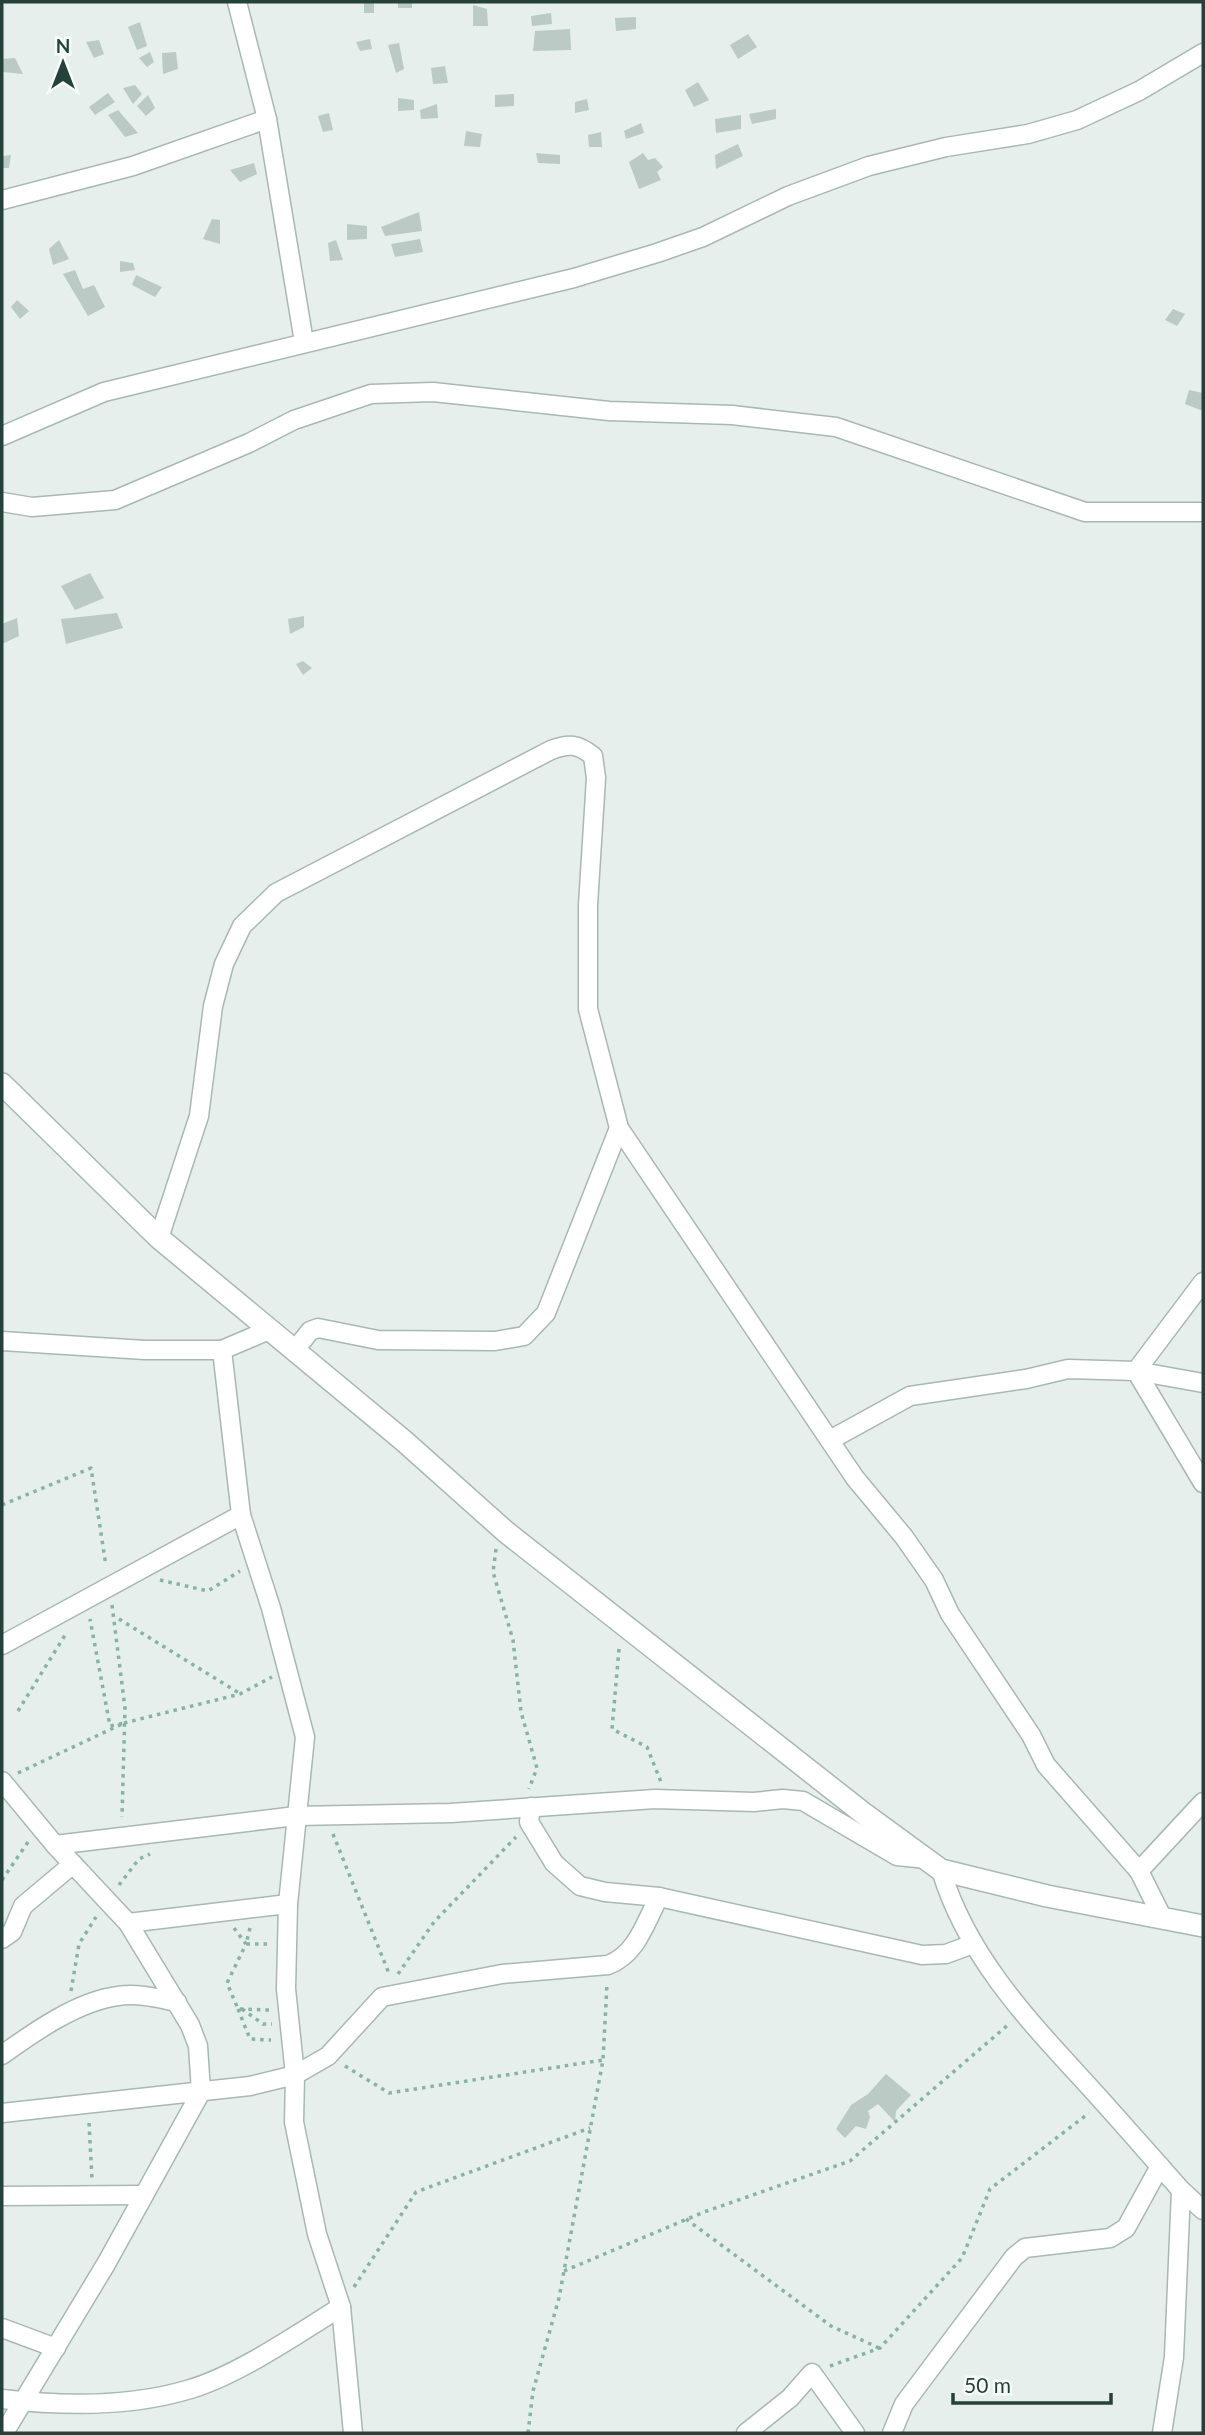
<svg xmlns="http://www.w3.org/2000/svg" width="1205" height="2435" viewBox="0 0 1205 2435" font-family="Lato,sans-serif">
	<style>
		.building { fill: #bbcac4 }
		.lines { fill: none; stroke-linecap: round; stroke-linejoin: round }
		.minor-casing { stroke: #a8b8b2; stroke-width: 21 }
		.tertiary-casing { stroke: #a8b8b2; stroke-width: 24 }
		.path { stroke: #86b3a5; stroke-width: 3.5; stroke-dasharray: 3.5 5; stroke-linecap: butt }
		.minor { stroke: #fff; stroke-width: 18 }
		.tertiary { stroke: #fff; stroke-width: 21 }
	</style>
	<rect width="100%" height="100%" fill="#e6efeb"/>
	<g class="building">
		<rect x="364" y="2" width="10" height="11"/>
		<rect x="398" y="2" width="14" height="6"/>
		<polygon points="473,5 487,9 488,26 473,26"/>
		<polygon points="551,13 552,24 532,26 531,16"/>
		<polygon points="636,17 636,29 616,31 615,18"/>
		<polygon points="140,22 147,46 137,50 128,27"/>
		<polygon points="570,29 571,50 533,51 535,31"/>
		<polygon points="748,34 757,47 738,59 730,45"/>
		<polygon points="370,39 372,49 360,51 356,42"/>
		<polygon points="99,40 104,54 94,58 86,42"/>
		<polygon points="399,43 404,69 396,73 388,45"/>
		<polygon points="150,52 154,62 147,67 139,58"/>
		<polygon points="176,52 178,69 163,74 162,53"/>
		<polygon points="15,58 23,74 3,72 2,59"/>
		<polygon points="445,66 448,83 433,84 431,68"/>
		<polygon points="698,82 709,100 694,107 685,90"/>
		<polygon points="135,85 142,94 133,104 123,88"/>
		<polygon points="108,93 115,102 95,115 89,107"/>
		<polygon points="514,94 514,106 495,107 495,95"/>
		<polygon points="148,95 155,108 146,116 137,106"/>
		<polygon points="398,98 414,100 414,110 398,111"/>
		<polygon points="587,99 589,110 575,113 575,102"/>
		<polygon points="437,104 438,118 421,119 420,110"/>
		<polygon points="776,109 776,119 752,124 749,114"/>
		<polygon points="118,110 138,133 125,137 108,115"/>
		<polygon points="329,113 333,130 323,132 318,116"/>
		<polygon points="741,115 741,129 716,133 715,119"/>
		<polygon points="641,123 644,133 626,139 624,131"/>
		<polygon points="466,131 482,134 480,147 464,146"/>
		<polygon points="601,132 602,147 589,147 588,135"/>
		<polygon points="738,144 743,156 716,169 715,155"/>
		<polygon points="536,153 560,155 560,164 538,163"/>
		<polygon points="643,153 648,160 655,158 663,167 657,172 661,180 639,189 629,162"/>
		<polygon points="11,155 9,168 2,168 2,156"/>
		<polygon points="254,163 257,174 240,182 230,170"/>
		<polygon points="419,212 422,231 385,236 381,227"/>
		<polygon points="212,219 220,220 220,244 203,239"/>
		<polygon points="347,224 367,226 367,239 347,240"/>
		<polygon points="420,239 423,252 395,257 391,244"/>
		<polygon points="59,240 69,259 53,265 49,249"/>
		<polygon points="336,240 343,260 330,261 328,243"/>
		<polygon points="120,261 133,263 135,270 120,272"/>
		<polygon points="75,270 83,289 94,285 105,307 88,316 63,274"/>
		<polygon points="136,275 162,287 155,297 132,285"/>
		<polygon points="17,300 29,311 20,319 11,307"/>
		<polygon points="1173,309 1185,314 1177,326 1165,320"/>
		<polygon points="1189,390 1203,393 1203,411 1185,404"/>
		<polygon points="90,573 104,598 75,610 61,586"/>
		<polygon points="117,613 123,628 66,644 61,619"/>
		<polygon points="304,616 304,627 290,634 288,619"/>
		<polygon points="17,618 19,636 2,644 2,624"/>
		<polygon points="303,661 312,668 303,675 296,664"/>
		<polygon points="886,2074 911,2095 896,2111 895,2122 878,2104 868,2111 870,2117 866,2129 856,2126 845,2138 836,2129 851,2105 868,2094"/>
	</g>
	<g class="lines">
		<g class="minor-casing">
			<g id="minor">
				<polyline points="237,2 267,119 304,342"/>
				<polyline points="2,200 133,166 267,119"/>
				<polyline points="2,436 104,392 574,278 657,253 703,237 788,196 869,166 946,147 1028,134 1077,120 1139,91 1203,53"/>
				<polyline points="2,502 32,507 115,500 249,443 294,420 371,394 433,392 609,411 732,415 836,427 1085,512 1203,512"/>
				<path d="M 159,1238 L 199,1116 L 213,1006 L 224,964 L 242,926 L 276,893 L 551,750 C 569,743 578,744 593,756 L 596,778 L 588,905 L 588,1009 L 619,1128 L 855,1478 L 904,1537 L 934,1580 L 950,1614 L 1031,1735 L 1046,1765 L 1139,1871 L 1162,1917"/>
				<polyline points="2,1341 145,1350 222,1350"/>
				<polyline points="295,1350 310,1331 318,1328 378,1340 495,1341 524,1336 546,1313 619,1128"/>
				<polyline points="1136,1371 1203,1483"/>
				<polyline points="1136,1371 1203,1282"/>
				<polyline points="830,1440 910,1396 1026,1379 1068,1369 1136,1371 1203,1383"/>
				<polyline points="241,1515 271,1608 305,1737 288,1904 286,1989 295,2075 294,2122 317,2234 341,2307"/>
				<polyline points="2,1645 241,1515 222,1350 269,1330"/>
				<polyline points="2,1781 55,1845 128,1923 190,2025 198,2046 201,2092 106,2264 4,2433"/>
				<polyline points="531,1807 529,1822 554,1863 580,1886 605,1892 659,1897 922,1955 946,1954 973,1944"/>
				<polyline points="55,1845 296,1816 451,1813 655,1799 754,1802 783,1799 803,1801 897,1856 927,1859"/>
				<path d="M 941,1870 C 966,1954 1026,2018 1084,2081 C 1117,2117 1148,2153 1181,2190 L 1203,2210"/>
				<polyline points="1139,1871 1203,1802"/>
				<polyline points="128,1923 288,1904"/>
				<polyline points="2,1939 12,1932 23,1906 73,1864"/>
				<path d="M 2,2055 C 34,2032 78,2001 118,1996 C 138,1993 157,1998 177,2002"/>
				<path d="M 2,2113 L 250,2086 L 295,2075 L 328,2056 L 382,1997 L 502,1974 L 608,1965 C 637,1954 645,1923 659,1897"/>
				<polyline points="2,2196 143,2195"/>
				<polyline points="2,2328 56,2348"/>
				<path d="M 2,2399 C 61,2406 129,2407 187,2390 C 237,2376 297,2334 341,2307 L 353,2433"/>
				<polyline points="746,2433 790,2398 812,2373 855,2433"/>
				<polyline points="892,2433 904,2404 1014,2257 1025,2248 1110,2238 1126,2228 1160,2166"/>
				<polyline points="1162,2433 1174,2357 1181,2190"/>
			</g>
		</g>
		<g class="tertiary-casing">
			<polyline id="tertiary" points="2,1084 159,1238 404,1441 506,1532 863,1813 941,1870 1047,1896 1203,1926"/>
		</g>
		<g class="path">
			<polyline points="2,1505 91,1468 106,1566"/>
			<polyline points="496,1549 493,1572 513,1640 521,1712 537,1768 529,1789"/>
			<polyline points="160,1580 208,1591 240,1571"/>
			<polyline points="112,1605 125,1708 122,1817"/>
			<polyline points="119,1619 239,1693"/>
			<polyline points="619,1649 612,1729 647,1747 661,1782"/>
			<polyline points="18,1711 67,1632"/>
			<polyline points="124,1723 240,1694 272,1677"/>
			<polyline points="18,1773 124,1723 110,1726 90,1619"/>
			<polyline points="333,1834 390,1976"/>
			<polyline points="2,1880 28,1842"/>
			<polyline points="119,1885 139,1859 150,1854"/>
			<polyline points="234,1928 246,1944 227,1983 238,2009 269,2010"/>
			<polyline points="250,1928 246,1944 267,1944"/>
			<polyline points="398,1974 434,1922 516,1837"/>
			<polyline points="71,1991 79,1944 96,1917"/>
			<polyline points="238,2009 250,2039 271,2040"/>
			<polyline points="242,2009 263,2024 272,2024"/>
			<polyline points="345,2066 389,2093 603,2060"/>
			<polyline points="89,2123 92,2179"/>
			<polyline points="686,2219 831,2326 879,2348"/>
			<polyline points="564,2271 704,2212 850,2161 1009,2024"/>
			<polyline points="354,2287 416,2192 590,2128"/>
			<polyline points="830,2366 880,2348 962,2258 990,2189 1089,2113"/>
			<polyline points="528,2433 533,2391 559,2298 603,2060 607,1984"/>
		</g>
		<use href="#minor" class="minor"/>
		<use href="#tertiary" class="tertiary"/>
	</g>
	<rect width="1205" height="2435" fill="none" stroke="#24423a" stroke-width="7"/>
	<g transform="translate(63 63)" stroke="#f7fbf9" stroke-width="5" paint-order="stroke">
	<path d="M0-5L12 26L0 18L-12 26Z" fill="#24423a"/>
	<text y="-10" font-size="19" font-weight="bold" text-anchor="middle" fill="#24423a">N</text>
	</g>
	<path d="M953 2393v10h158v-10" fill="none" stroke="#24423a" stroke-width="3.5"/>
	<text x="964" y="2393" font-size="21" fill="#24423a" stroke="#f7fbf9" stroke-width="5" paint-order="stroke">50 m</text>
</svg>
